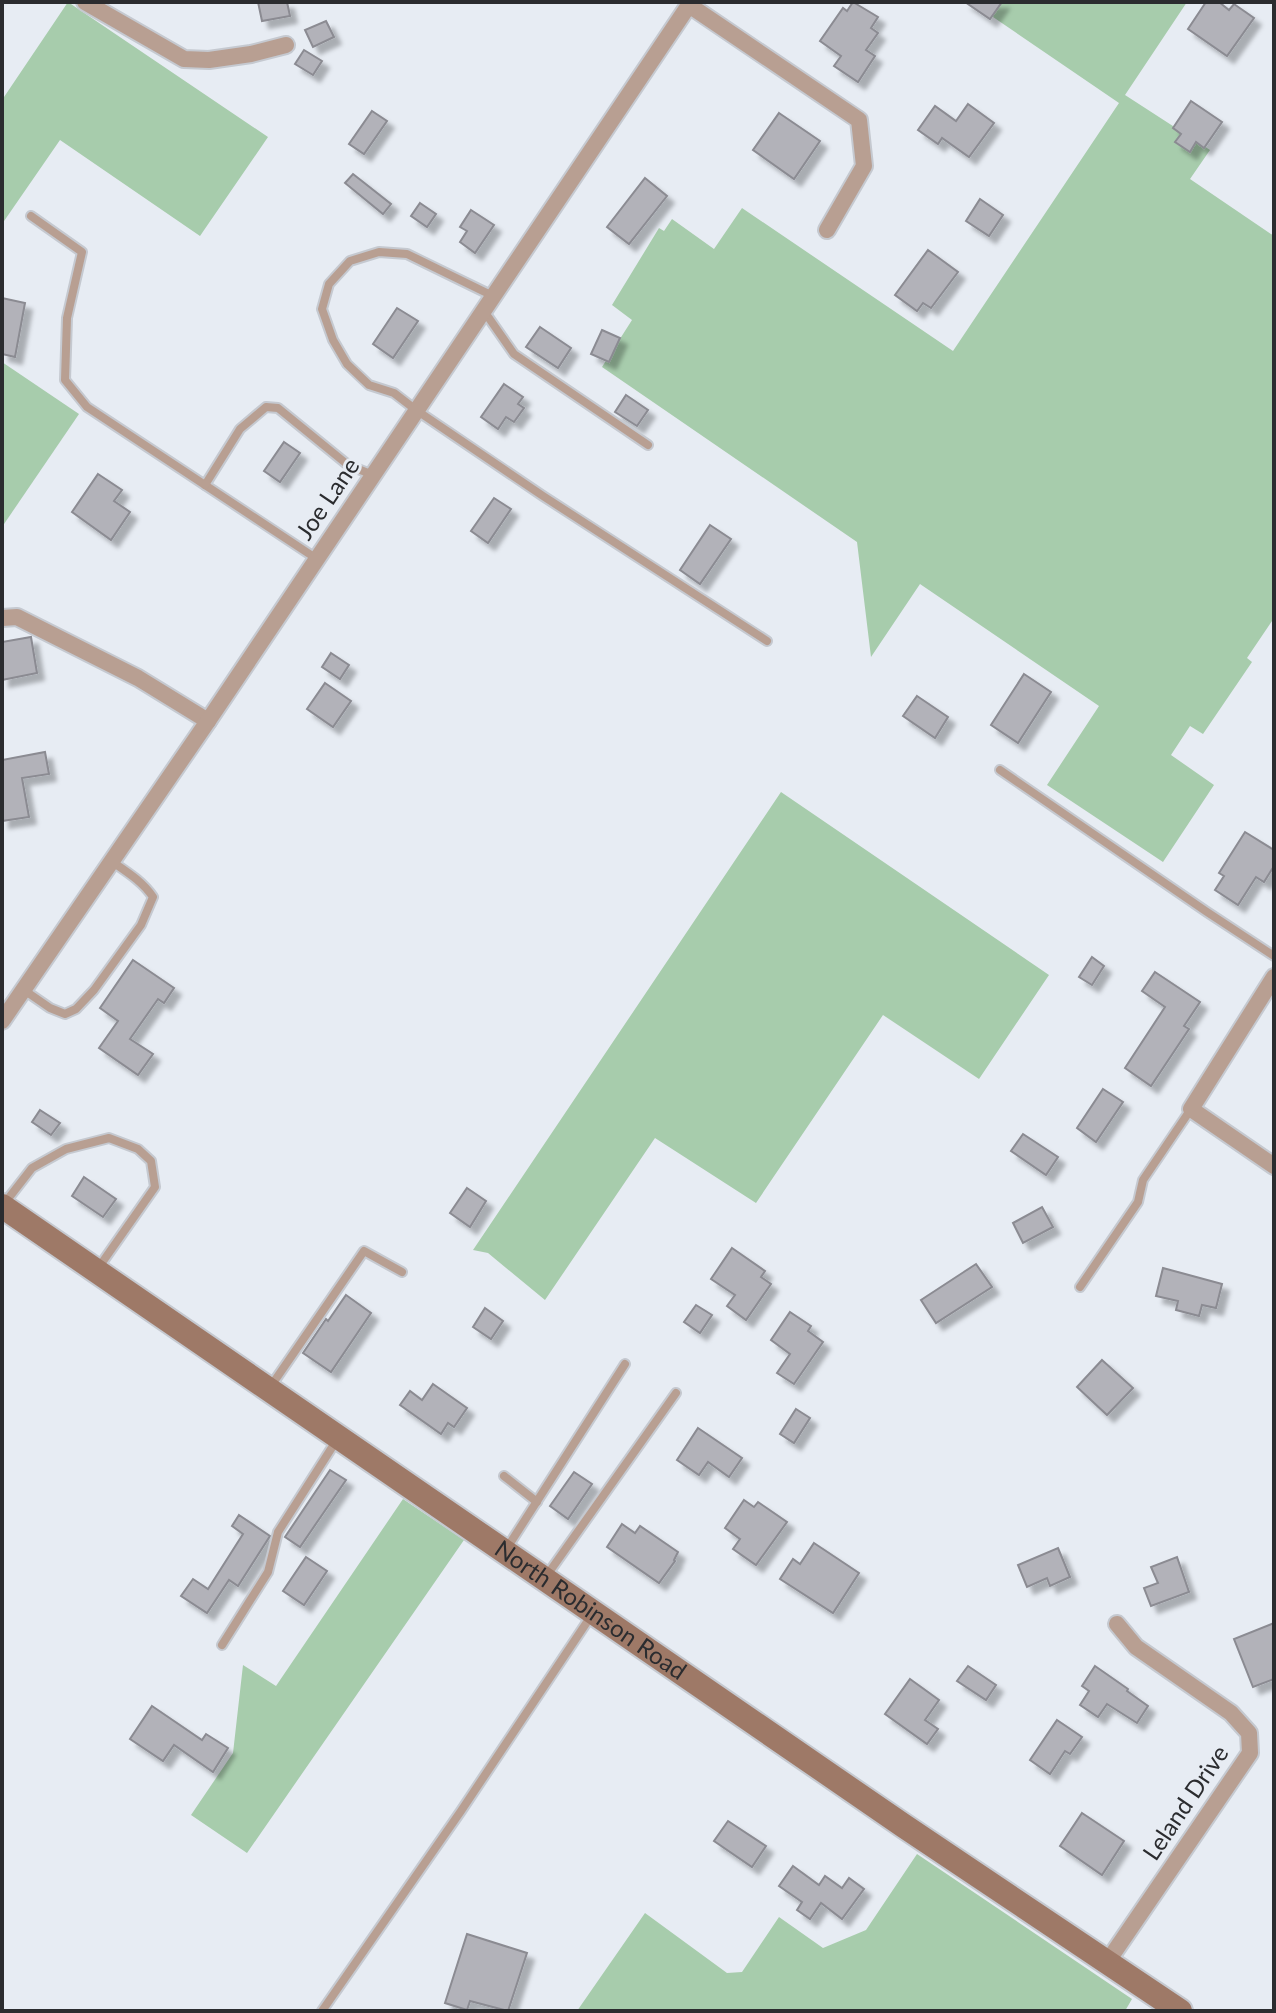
<svg xmlns="http://www.w3.org/2000/svg" width="1276" height="2013" viewBox="0 0 1276 2013" font-family="Lato,sans-serif">
	<style>
		.green { fill: #a7ccac }
		.building { fill: #b2b2b9; stroke: #8b8b92; stroke-width: 2; filter: url(#shadow) }
		.lines { fill: none; stroke-linecap: round; stroke-linejoin: round }
		.lane-casing { stroke: #c5c9d0; stroke-width: 12 }
		.street-casing { stroke: #c5c9d0; stroke-width: 20 }
		.secondary-casing { stroke: #c5c9d0; stroke-width: 28 }
		.lane { stroke: #b89f92; stroke-width: 8 }
		.street { stroke: #b89f92; stroke-width: 16 }
		.secondary { stroke: #9e7967; stroke-width: 24 }
		.labels { text-anchor: middle; stroke-width: 6; stroke-linejoin: round; paint-order: stroke }
		.street-label { font-size: 24px; fill: #2b2c2f; stroke: #e7ecf3 }
	</style>
	<defs>
		<filter id="shadow"><feDropShadow dx="7" dy="7" stdDeviation="2" flood-color="#0004"/></filter>
	</defs>
	<rect width="100%" height="100%" fill="#e7ecf3"/>
	<g class="green">
		<polygon points="68,2 268,137 200,236 60,140 2,224 2,100"/>
		<polygon points="971,2 1187,2 1125,95 1210,150 1190,179 1274,236 1274,618 1247,658 1252,662 1203,734 1190,726 1171,755 1214,785 1163,862 1047,785 1099,706 920,584 871,657 857,542 602,367 632,320 612,305 659,228 664,231 672,219 714,249 742,208 953,351 1119,103"/>
		<polygon points="2,362 79,414 2,527"/>
		<polygon points="781,792 1049,975 979,1079 883,1015 756,1203 655,1138 545,1300 488,1253 473,1250"/>
		<polygon points="403,1499 464,1540 247,1853 191,1815 233,1753 243,1665 276,1686"/>
		<polygon points="917,1854 1132,1999 1125,2011 577,2011 645,1913 727,1973 742,1972 779,1917 823,1948 866,1930"/>
	</g>
	<g class="building">
		<polygon points="258,2 287,2 290,16 262,21"/>
		<polygon points="853,2 878,17 871,28 878,33 866,50 875,56 858,82 834,66 841,56 820,41 843,8 847,11"/>
		<polygon points="965,2 1002,2 990,19"/>
		<polygon points="1206,2 1219,2 1229,10 1234,4 1254,18 1227,56 1188,29"/>
		<polygon points="326,21 334,37 313,47 305,30"/>
		<polygon points="304,50 322,61 313,75 295,64"/>
		<polygon points="1191,101 1222,122 1204,148 1196,142 1190,152 1175,142 1181,134 1173,128"/>
		<polygon points="968,104 994,123 969,157 942,138 938,144 918,130 935,106 956,121"/>
		<polygon points="372,111 387,121 364,154 349,144"/>
		<polygon points="779,113 820,141 794,179 753,150"/>
		<polygon points="353,174 391,204 383,214 345,183"/>
		<polygon points="645,178 667,196 629,244 607,227"/>
		<polygon points="980,199 1003,215 989,236 966,221"/>
		<polygon points="420,203 436,214 427,227 411,216"/>
		<polygon points="471,210 494,225 475,253 460,242 467,231 460,227"/>
		<polygon points="928,250 958,272 931,308 923,303 917,311 895,295"/>
		<polygon points="2,298 25,303 15,357 2,354"/>
		<polygon points="397,308 418,321 393,358 373,344"/>
		<polygon points="540,327 571,348 558,368 526,347"/>
		<polygon points="602,330 620,338 609,362 591,354"/>
		<polygon points="504,384 523,397 518,404 524,408 514,422 506,417 498,429 481,417"/>
		<polygon points="626,395 648,410 637,426 615,412"/>
		<polygon points="284,442 300,453 280,482 264,471"/>
		<polygon points="98,474 122,490 114,501 130,512 111,540 72,512"/>
		<polygon points="494,498 511,509 488,543 471,531"/>
		<polygon points="710,525 731,539 700,584 680,570"/>
		<polygon points="31,637 37,673 2,680 2,642"/>
		<polygon points="331,653 349,665 340,679 322,667"/>
		<polygon points="1024,674 1051,692 1018,743 991,725"/>
		<polygon points="325,683 351,701 333,727 307,709"/>
		<polygon points="917,696 948,717 935,738 903,716"/>
		<polygon points="45,752 49,774 22,778 29,817 2,821 2,760"/>
		<polygon points="1245,832 1274,850 1274,866 1264,882 1256,877 1238,905 1215,890 1224,876 1219,873"/>
		<polygon points="1092,957 1104,966 1092,985 1079,977"/>
		<polygon points="133,960 174,988 164,1003 158,999 130,1039 153,1054 138,1075 99,1048 118,1021 100,1008"/>
		<polygon points="1155,972 1200,1002 1184,1026 1189,1029 1151,1086 1125,1068 1165,1007 1142,991"/>
		<polygon points="1103,1089 1123,1102 1096,1142 1077,1128"/>
		<polygon points="40,1110 60,1123 51,1135 32,1122"/>
		<polygon points="1023,1134 1058,1157 1046,1175 1011,1151"/>
		<polygon points="84,1177 116,1199 103,1217 72,1196"/>
		<polygon points="467,1188 486,1201 470,1227 450,1213"/>
		<polygon points="1042,1207 1053,1227 1023,1243 1013,1223"/>
		<polygon points="732,1248 765,1271 761,1277 771,1284 746,1320 727,1306 735,1295 711,1279"/>
		<polygon points="976,1264 992,1287 936,1323 921,1300"/>
		<polygon points="1163,1268 1222,1284 1216,1308 1202,1305 1199,1316 1176,1310 1178,1301 1156,1296"/>
		<polygon points="346,1295 371,1313 331,1372 303,1353 326,1319 328,1321"/>
		<polygon points="696,1305 712,1315 700,1333 684,1322"/>
		<polygon points="485,1308 503,1321 491,1339 473,1327"/>
		<polygon points="790,1312 811,1326 808,1331 823,1342 794,1384 777,1373 790,1354 771,1340"/>
		<polygon points="1102,1360 1133,1388 1107,1415 1077,1387"/>
		<polygon points="433,1384 467,1408 454,1427 448,1423 441,1434 400,1405 410,1391 422,1400"/>
		<polygon points="796,1409 810,1418 794,1443 780,1434"/>
		<polygon points="698,1428 742,1458 729,1477 708,1462 699,1475 677,1460"/>
		<polygon points="330,1470 346,1480 300,1547 285,1537"/>
		<polygon points="574,1472 592,1484 568,1519 550,1506"/>
		<polygon points="744,1500 754,1507 758,1502 787,1522 756,1565 733,1549 740,1539 725,1528"/>
		<polygon points="239,1515 270,1536 238,1586 229,1580 207,1613 181,1596 193,1579 208,1589 243,1534 232,1526"/>
		<polygon points="622,1524 635,1533 640,1526 678,1552 674,1560 675,1561 659,1583 607,1547"/>
		<polygon points="814,1543 859,1573 833,1613 780,1579 793,1559 800,1564"/>
		<polygon points="1058,1548 1070,1577 1050,1586 1047,1578 1027,1587 1018,1565"/>
		<polygon points="306,1557 327,1571 304,1605 283,1591"/>
		<polygon points="1177,1557 1189,1592 1151,1606 1144,1588 1158,1583 1151,1567"/>
		<polygon points="1274,1623 1274,1679 1253,1687 1234,1639"/>
		<polygon points="968,1666 996,1685 986,1700 957,1681"/>
		<polygon points="1095,1666 1128,1689 1127,1691 1148,1706 1137,1723 1107,1704 1098,1717 1080,1705 1089,1691 1082,1686"/>
		<polygon points="910,1679 939,1700 925,1720 938,1729 927,1744 885,1714"/>
		<polygon points="152,1706 202,1740 206,1734 228,1748 213,1772 174,1745 163,1761 130,1739"/>
		<polygon points="1057,1720 1082,1737 1070,1754 1065,1751 1050,1774 1030,1760"/>
		<polygon points="1082,1813 1124,1841 1102,1875 1060,1846"/>
		<polygon points="728,1821 766,1846 752,1867 714,1841"/>
		<polygon points="793,1866 819,1885 825,1876 842,1888 849,1878 864,1889 842,1919 821,1903 810,1919 797,1910 802,1902 779,1886"/>
		<polygon points="467,1934 527,1953 508,2011 470,2001 467,2010 445,2003"/>
	</g>
	<g class="lines">
		<g class="lane-casing">
			<g id="lane">
				<polyline points="31,216 82,252 67,318 65,380 87,407 317,559"/>
				<polyline points="493,296 407,254 379,252 350,261 329,284 322,309 333,340 347,364 369,385 394,393 416,410 543,496 767,641"/>
				<polyline points="484,311 514,354 648,445"/>
				<polyline points="205,485 240,429 266,407 278,408 348,465 373,475"/>
				<polyline points="1000,770 1207,912 1274,956"/>
				<path d="M 24,990 L 50,1008 L 65,1014 L 76,1009 L 94,990 L 141,925 L 153,897 C 142,881 127,872 111,861"/>
				<polyline points="4,1204 32,1168 66,1149 109,1138 138,1149 151,1161 155,1187 99,1267"/>
				<polyline points="1080,1287 1138,1202 1143,1180 1191,1109"/>
				<polyline points="271,1386 364,1251 402,1272"/>
				<polyline points="504,1476 537,1502"/>
				<polyline points="507,1548 625,1364"/>
				<polyline points="545,1578 676,1393"/>
				<polyline points="222,1645 268,1572 278,1532 338,1438"/>
				<polyline points="322,2011 461,1811 591,1616"/>
			</g>
		</g>
		<g class="street-casing">
			<g id="street">
				<polyline points="85,2 184,59 209,60 251,54 286,45"/>
				<polyline points="689,5 859,120 864,166 827,230"/>
				<polyline points="2,618 17,617 138,678 208,721"/>
				<polyline points="1274,977 1191,1109 1274,1166"/>
				<polyline points="2,1021 208,721 691,2"/>
				<polyline points="1108,1961 1250,1753 1249,1733 1231,1713 1136,1647 1117,1624"/>
			</g>
		</g>
		<g class="secondary-casing">
			<g id="secondary">
				<path id="s1" d="M 2,1206 L 904,1826 L 1180,2011"/>
			</g>
		</g>
		<use href="#lane" class="lane"/>
		<use href="#street" class="street"/>
		<use href="#secondary" class="secondary"/>
	</g>
	<g class="labels">
		<g class="street-label">
			<text transform="translate(328 499) rotate(-56)" y="8">Joe Lane</text>
			<text dy="8" stroke="none"><textPath href="#s1" startOffset="714">North Robinson Road</textPath></text>
			<text transform="translate(1186 1803) rotate(-56)" y="8">Leland Drive</text>
		</g>
	</g>
	<rect width="1276" height="2013" fill="none" stroke="#2b2c2f" stroke-width="8"/>
</svg>
